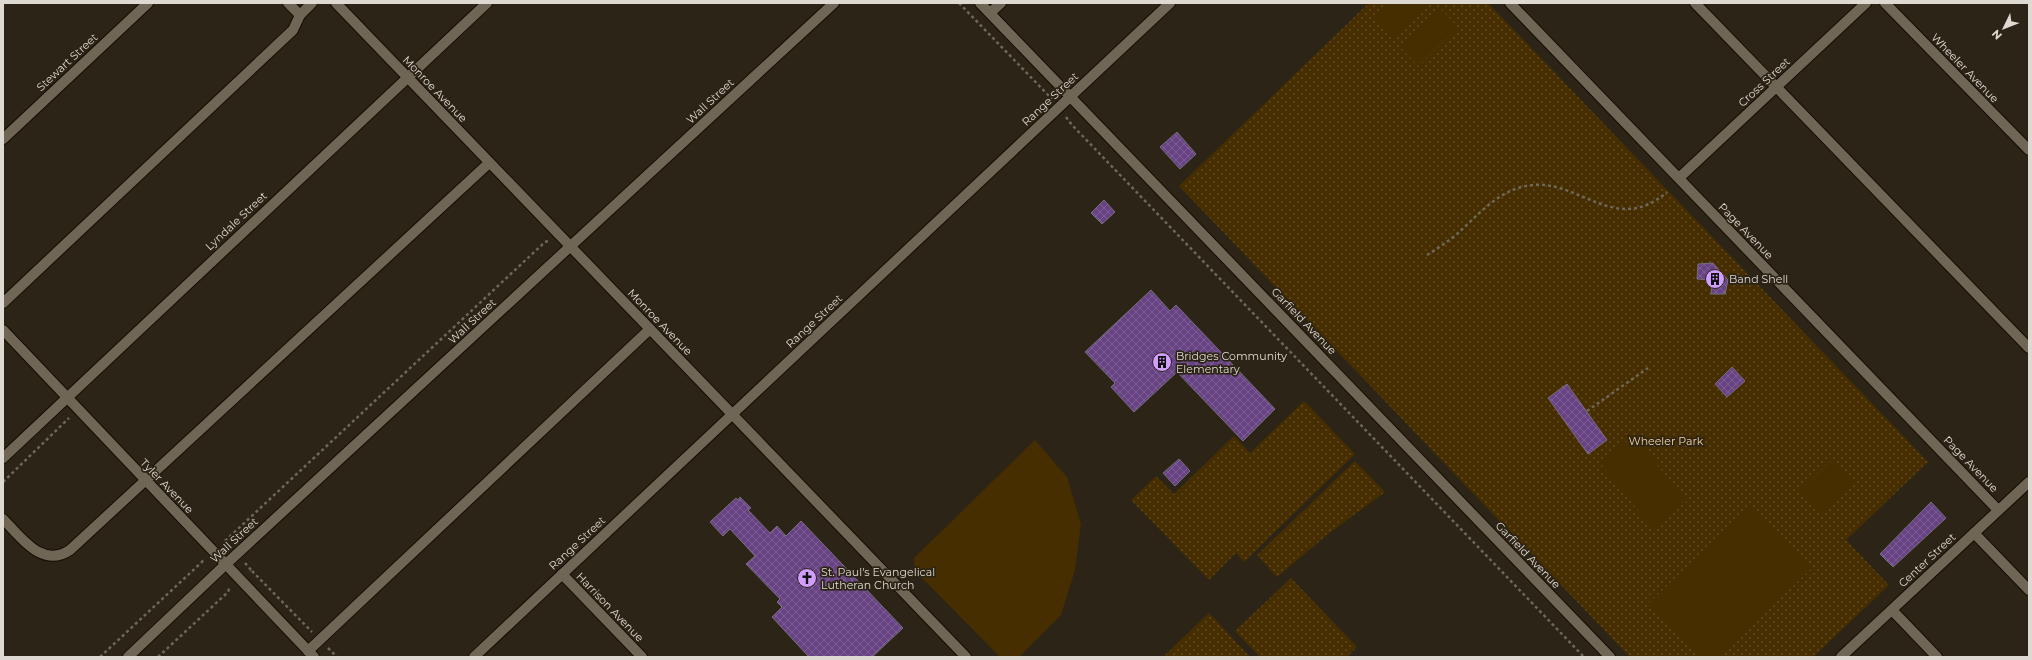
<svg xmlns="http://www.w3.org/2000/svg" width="2032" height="660" viewBox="0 0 2032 660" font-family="Montserrat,sans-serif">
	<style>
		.park { fill: url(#park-dots) }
		.pitch { fill: #462e00 }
		.building { fill: url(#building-cross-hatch); stroke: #766e7e }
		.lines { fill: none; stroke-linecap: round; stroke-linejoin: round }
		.minor-casing { stroke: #140d02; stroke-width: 12 }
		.path { stroke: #6e675b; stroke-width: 2.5; stroke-dasharray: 3 3; stroke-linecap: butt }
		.minor { stroke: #706656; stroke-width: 10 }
		.labels { text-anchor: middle; stroke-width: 3.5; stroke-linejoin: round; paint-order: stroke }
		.street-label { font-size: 11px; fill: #dfdad1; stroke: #2c2416 }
		.poi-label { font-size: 11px; fill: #dfdad1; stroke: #2c2416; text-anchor: start }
		.park-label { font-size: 11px; fill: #f8d59b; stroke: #2c2416 }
	</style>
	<defs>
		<pattern id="park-dots" width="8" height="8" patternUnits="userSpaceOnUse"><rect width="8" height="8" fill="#462e00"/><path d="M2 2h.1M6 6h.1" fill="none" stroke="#604c24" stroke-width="1.8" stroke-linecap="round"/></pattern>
		<pattern id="building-cross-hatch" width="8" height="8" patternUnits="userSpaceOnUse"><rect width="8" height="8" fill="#674384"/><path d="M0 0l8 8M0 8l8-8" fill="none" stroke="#7c5e94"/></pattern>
	</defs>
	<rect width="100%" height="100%" fill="#2c2416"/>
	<g class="park">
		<polygon points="1369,3 1488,3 1928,462 1846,540 1889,585 1813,657 1630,657 1179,186"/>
		<polygon points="1304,401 1355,454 1244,562 1236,553 1209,580 1131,500 1156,476 1174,494 1234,436 1250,453"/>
		<polygon points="1355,461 1385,492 1328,534 1277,577 1257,555"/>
		<polygon points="1291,578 1357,647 1347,657 1260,657 1235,631"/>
		<polygon points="1209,613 1250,657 1163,657"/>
	</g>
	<g class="pitch">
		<polygon points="1392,3 1430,3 1392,39 1374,20"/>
		<polygon points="1440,8 1458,27 1418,66 1400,47"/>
		<polygon points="1633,436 1687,501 1653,529 1600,463"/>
		<polygon points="1035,440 1067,477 1081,524 1075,570 1061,615 1019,657 1000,657 915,571 914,558"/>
		<polygon points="1832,460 1852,482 1821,512 1800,491"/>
		<polygon points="1751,505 1811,569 1719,657 1701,657 1649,603"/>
	</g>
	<g class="building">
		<polygon points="1177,132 1196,154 1180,169 1160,147"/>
		<polygon points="1104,200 1115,212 1102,224 1091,213"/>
		<polygon points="1713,263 1728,280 1725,294 1711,294 1712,280 1697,279 1698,264"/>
		<polygon points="1151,290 1170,311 1176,305 1275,409 1243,441 1177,372 1134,412 1111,387 1115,383 1085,352"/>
		<polygon points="1732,367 1745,381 1727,397 1715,384"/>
		<polygon points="1567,384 1607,440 1588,454 1548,398"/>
		<polygon points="1179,459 1190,471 1175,486 1163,473"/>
		<polygon points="740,497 751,508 748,510 770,533 777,526 786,536 801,521 903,628 872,657 809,657 772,617 782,607 777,602 780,599 746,564 755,556 730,529 723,536 710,522 736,498 738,500"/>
		<polygon points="1931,502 1946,518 1893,567 1880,554"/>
	</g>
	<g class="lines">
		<g class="minor-casing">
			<g id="minor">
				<polyline points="288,3 300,15 312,3"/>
				<polyline points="336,3 966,657"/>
				<polyline points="980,3 1610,657"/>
				<polyline points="1510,3 1998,510"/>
				<polyline points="1695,3 2029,348"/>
				<polyline points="1885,3 2029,150"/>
				<polyline points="990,13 1001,3"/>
				<polyline points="3,139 148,3"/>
				<polyline points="1679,178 1866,3"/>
				<polyline points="3,303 293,30 300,15"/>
				<polyline points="3,330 314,657"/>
				<polyline points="3,458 487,3"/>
				<path d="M 3,519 C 21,537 42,569 70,550 L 489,163"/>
				<polyline points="1974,533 2029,590"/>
				<polyline points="562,574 642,657"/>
				<polyline points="1892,610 1937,657"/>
				<polyline points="308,651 650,329"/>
				<polyline points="128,657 225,565 834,3"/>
				<polyline points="474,657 1170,3"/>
				<polyline points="1841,657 2029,482"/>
			</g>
		</g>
		<g class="path">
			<polyline points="959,3 1052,99"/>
			<polyline points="1066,117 1072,125 1584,657"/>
			<path d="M 1427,255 C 1437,249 1447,242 1457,234 C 1477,216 1498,191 1526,186 C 1577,175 1614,238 1667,192"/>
			<polyline points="1587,411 1648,368"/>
			<polyline points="3,482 69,418"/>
			<polyline points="225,541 545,242 548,241"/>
			<polyline points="245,563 252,571 250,570"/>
			<polyline points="252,571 312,632"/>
			<polyline points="328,648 337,657"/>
			<polyline points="100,657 203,561 206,562"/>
			<polyline points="158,657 228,592 230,586"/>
		</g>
		<use href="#minor" class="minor"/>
	</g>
	<defs>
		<g id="building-disc" transform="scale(1)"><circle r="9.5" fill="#d19dfe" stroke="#2c2416"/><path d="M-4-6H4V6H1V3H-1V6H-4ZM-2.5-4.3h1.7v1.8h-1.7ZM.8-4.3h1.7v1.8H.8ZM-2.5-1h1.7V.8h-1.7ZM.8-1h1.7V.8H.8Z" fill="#111"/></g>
		<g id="church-disc" transform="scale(1)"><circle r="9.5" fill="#d19dfe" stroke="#2c2416"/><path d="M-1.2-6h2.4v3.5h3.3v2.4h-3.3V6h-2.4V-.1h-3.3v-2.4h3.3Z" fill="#111"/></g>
	</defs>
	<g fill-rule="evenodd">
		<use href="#building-disc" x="1715" y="279"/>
		<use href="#building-disc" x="1162" y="362"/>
		<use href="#church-disc" x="807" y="578"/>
	</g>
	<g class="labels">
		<g class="street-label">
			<text transform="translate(67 62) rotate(-43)" y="4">Stewart Street</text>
			<text transform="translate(1965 68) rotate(46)" y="4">Wheeler Avenue</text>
			<text transform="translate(1764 82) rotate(-43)" y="4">Cross Street</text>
			<text transform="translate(435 89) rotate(46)" y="4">Monroe Avenue</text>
			<text transform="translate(1050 99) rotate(-43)" y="4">Range Street</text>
			<text transform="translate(710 101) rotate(-43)" y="4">Wall Street</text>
			<text transform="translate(236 221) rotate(-43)" y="4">Lyndale Street</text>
			<text transform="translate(1746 231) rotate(46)" y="4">Page Avenue</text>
			<text transform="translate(472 321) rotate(-43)" y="4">Wall Street</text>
			<text transform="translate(814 321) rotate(-43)" y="4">Range Street</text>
			<text transform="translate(1304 321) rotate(46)" y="4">Garfield Avenue</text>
			<text transform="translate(660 322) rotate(46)" y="4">Monroe Avenue</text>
			<text transform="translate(1971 464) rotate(46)" y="4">Page Avenue</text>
			<text transform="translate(167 486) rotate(46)" y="4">Tyler Avenue</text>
			<text transform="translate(234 540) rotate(-43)" y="4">Wall Street</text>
			<text transform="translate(577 543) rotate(-43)" y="4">Range Street</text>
			<text transform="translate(1528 555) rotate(46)" y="4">Garfield Avenue</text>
			<text transform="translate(1927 560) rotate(-43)" y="4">Center Street</text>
			<text transform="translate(610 607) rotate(46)" y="4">Harrison Avenue</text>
		</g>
		<g class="poi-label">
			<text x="1729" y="283">Band Shell</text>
			<text x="1176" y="360">Bridges Community<tspan x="1176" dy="13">Elementary</tspan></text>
			<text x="821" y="576">St. Paul's Evangelical<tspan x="821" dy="13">Lutheran Church</tspan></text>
		</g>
		<g class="park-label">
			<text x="1666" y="445">Wheeler Park</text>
		</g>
	</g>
	<rect width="2032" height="660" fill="none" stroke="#dfdad1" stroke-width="8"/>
	<g transform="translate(2004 28) rotate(227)" stroke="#2c2416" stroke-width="3" paint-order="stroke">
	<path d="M0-3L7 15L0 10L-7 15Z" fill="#dfdad1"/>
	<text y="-6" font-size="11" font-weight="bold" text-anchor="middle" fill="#dfdad1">N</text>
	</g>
</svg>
